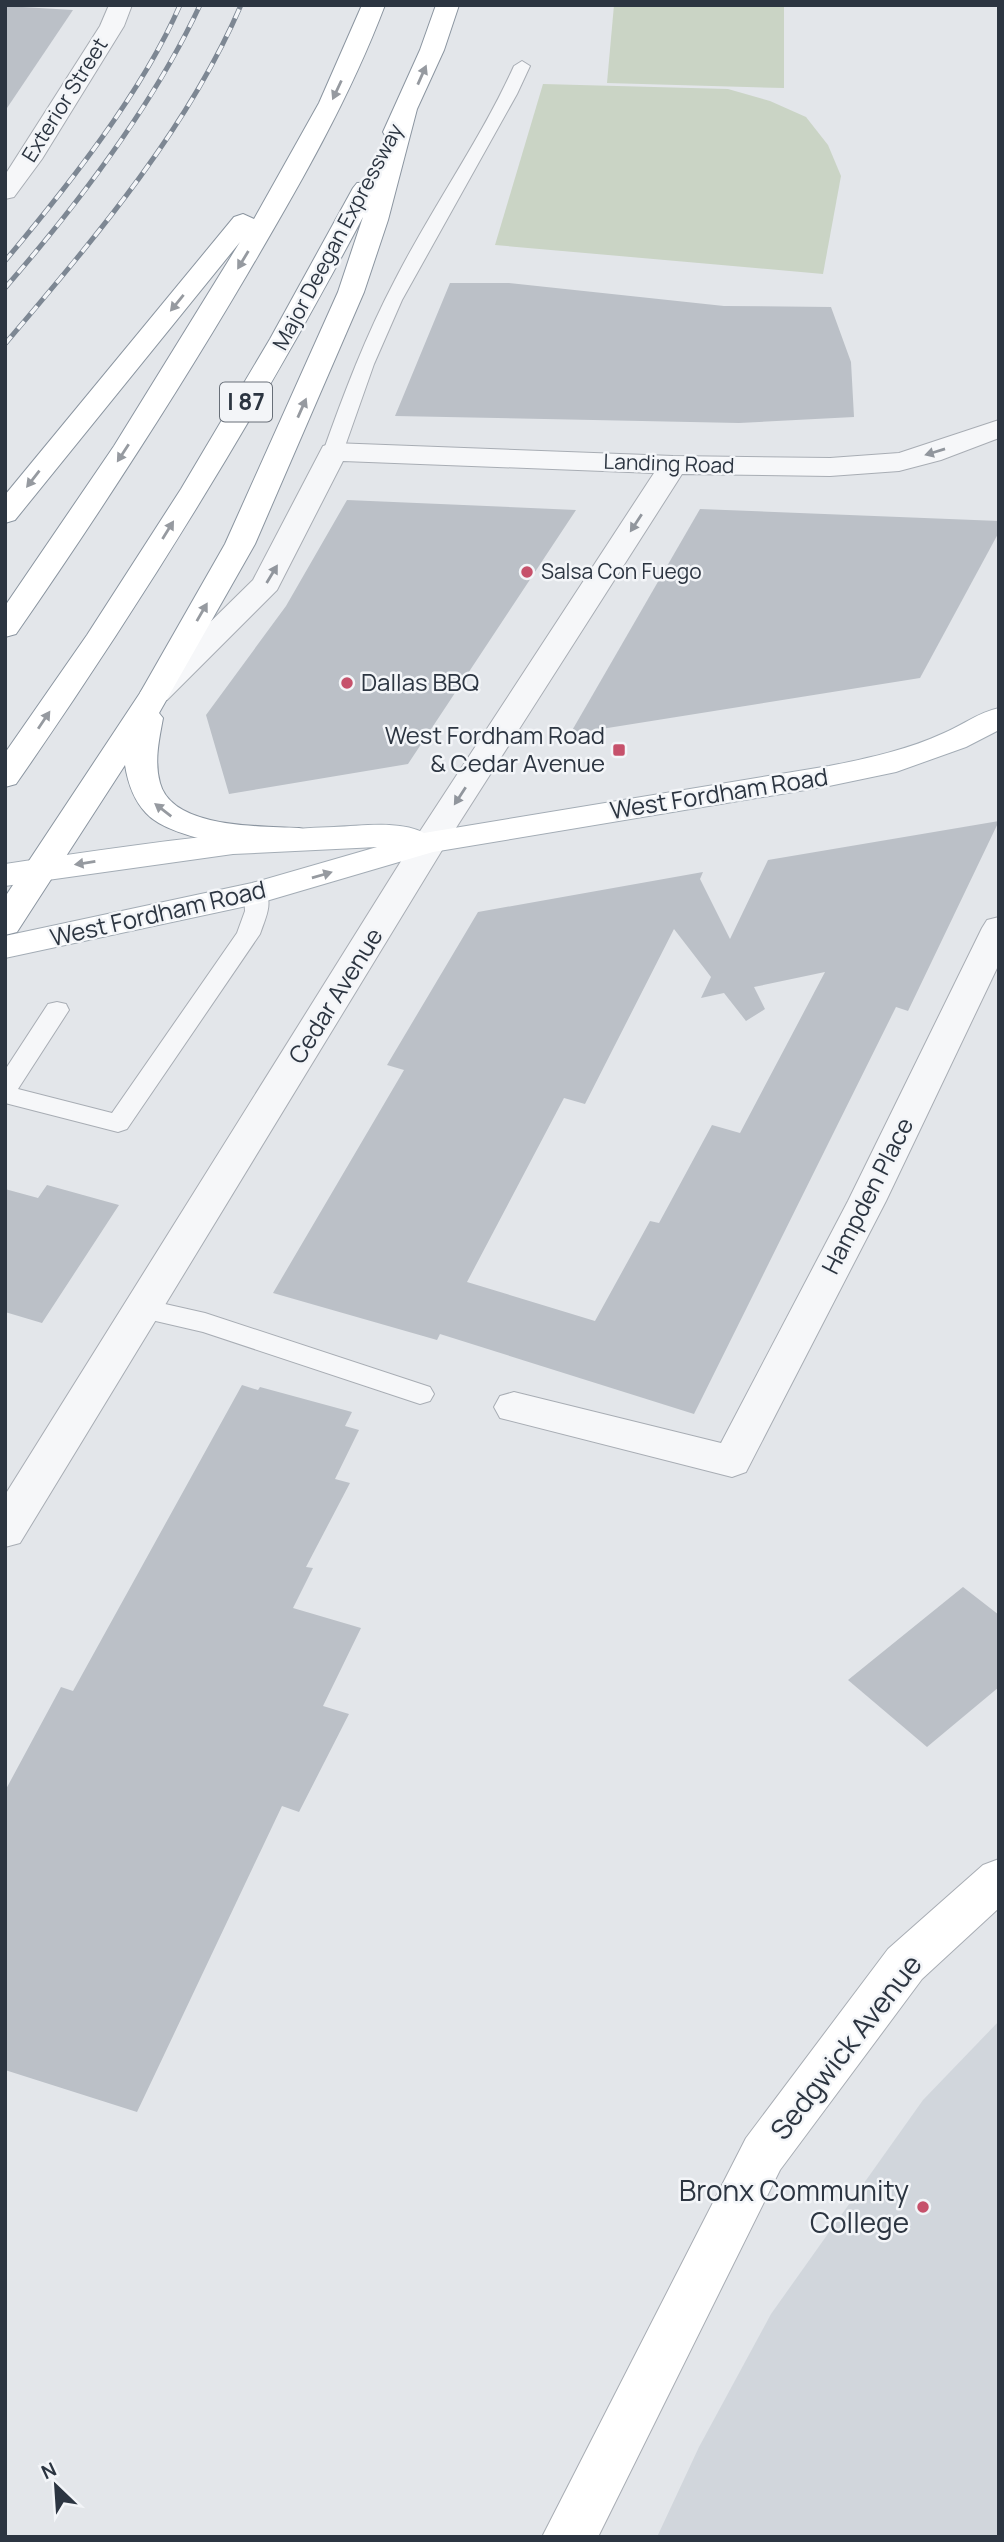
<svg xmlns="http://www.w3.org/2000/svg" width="1004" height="2542" viewBox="0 0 1004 2542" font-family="Manrope,sans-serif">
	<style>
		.built { fill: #d1d6dc }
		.green { fill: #cad4c5 }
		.building { fill: #bbc0c7; fill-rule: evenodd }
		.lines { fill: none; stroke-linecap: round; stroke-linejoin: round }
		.service-casing { stroke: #a8adb4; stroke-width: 2 }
		.minor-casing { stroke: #a8adb4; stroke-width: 2 }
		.secondary-casing { stroke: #a8adb4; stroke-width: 2 }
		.primary-casing { stroke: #a3acb5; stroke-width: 2 }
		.motorway-casing { stroke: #8b95a0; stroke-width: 2 }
		.service { fill: #f6f7f9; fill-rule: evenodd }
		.minor { fill: #f6f7f9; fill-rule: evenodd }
		.secondary { fill: #fff; fill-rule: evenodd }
		.primary { fill: #fff; fill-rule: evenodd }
		.motorway { fill: #fff; fill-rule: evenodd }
		.rail-casing { stroke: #7d8793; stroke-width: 5 }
		.rail { stroke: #f3f5f8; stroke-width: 3.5; stroke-dasharray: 10; stroke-linecap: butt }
		.oneway { fill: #969aa0 }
		.oneway2 { fill: #91969d }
		.poi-dot { fill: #c6516b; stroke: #f3f5f8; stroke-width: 2.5 }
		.labels { text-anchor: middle; stroke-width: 5; stroke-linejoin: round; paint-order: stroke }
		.far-street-label { font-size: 21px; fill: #2c3541; stroke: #f3f5f8 }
		.far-poi-label { font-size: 21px; fill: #2c3541; stroke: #f3f5f8; text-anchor: start }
		.shield { fill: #f3f5f8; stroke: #686f78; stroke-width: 2 }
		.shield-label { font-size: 23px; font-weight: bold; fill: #2c3541 }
		.poi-label { font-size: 24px; fill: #2c3541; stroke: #f3f5f8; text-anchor: start }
		.street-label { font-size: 24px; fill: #2c3541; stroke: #f3f5f8 }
		.near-street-label { font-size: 28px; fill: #2c3541; stroke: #f3f5f8 }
		.near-poi-label { font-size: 28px; fill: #2c3541; stroke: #f3f5f8; text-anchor: end }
	</style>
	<rect width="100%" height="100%" fill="#e3e6ea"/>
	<polygon class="built" points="999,2021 999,2537 657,2537 699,2447 771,2314 923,2100"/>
	<g class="green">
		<polygon points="614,5 784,5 784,88 607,83"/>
		<polygon points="543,84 728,89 770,101 806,117 828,145 841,176 823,274 495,245"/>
	</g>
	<g class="building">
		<polygon points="5,6 73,10 5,111"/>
		<polygon points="450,283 509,283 724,306 831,307 851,362 854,417 739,423 395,416"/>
		<polygon points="347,500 576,510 408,764 229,794 206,715 286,606"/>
		<polygon points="700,509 999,521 999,532 920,678 570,734"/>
		<path d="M 999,821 L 908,1011 L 896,1007 L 694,1414 L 440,1334 L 437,1340 L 273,1293 L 404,1070 L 387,1065 L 478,912 L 703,872 L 700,879 L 730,939 L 768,860 ZM 674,929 L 711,977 L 701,998 L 724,993 L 746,1021 L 765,1009 L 754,987 L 825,972 L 740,1133 L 712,1125 L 659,1223 L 650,1221 L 595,1321 L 467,1282 L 564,1098 L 585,1104 Z"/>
		<polygon points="47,1185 119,1205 42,1323 5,1312 5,1189 38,1198"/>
		<polygon points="242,1385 258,1390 260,1387 352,1412 345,1426 359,1430 335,1479 350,1483 306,1567 313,1568 293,1608 361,1628 323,1706 349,1714 299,1812 282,1806 137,2112 5,2070 5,1791 61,1687 73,1691"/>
		<polygon points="963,1587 999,1615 999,1687 927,1747 848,1680"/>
	</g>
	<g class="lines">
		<g class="service-casing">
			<g id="service">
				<path d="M 522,61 L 530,66 L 517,94 L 402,300 L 374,364 L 343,452 L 333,458 L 326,456 L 323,452 C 344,393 366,335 395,280 C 432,207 480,141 514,66 Z"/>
				<path d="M 256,886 L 264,888 C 274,903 265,919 260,934 L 127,1129 L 118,1132 L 5,1103 L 5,1070 L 48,1004 L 57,1002 L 66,1004 L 69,1010 L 18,1089 L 112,1113 L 237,933 L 245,911 L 244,893 L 248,888 Z"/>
				<polygon points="143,1299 205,1313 430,1387 434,1394 430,1401 420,1404 203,1332 134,1316 130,1309 134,1302"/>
			</g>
		</g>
		<g class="minor-casing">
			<g id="minor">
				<polygon points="109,5 132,5 124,26 42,159 14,197 5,199 5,175 100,26"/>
				<polygon points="999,420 999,438 941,460 899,471 830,476 682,474 447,842 20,1543 5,1547 5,1495 413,842 654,473 343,461 277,590 167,700 156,702 145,700 140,693 145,686 253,580 323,446 333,443 673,456 830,458 899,453"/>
				<polygon points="999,917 999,964 886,1201 746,1472 732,1477 500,1418 494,1407 500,1396 514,1392 721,1443 848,1201 982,928 987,920"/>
			</g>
		</g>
		<g class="secondary-casing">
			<polygon id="secondary" points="999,1859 999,1908 922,1979 780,2170 598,2537 542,2537 746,2138 888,1949 983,1865"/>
		</g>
		<g class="primary-casing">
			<path id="primary" d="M 999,708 L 999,730 L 966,747 L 896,772 L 829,786 L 433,852 L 256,904 L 5,958 L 5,936 L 252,883 L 377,847 L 233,854 L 5,886 L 5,864 C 115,848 223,831 334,827 C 361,826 400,820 424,833 L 829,766 C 869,758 907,750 944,733 C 963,725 979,712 999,708 Z"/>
		</g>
		<g class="motorway-casing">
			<g id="motorway">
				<path d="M 362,5 L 385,5 C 349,100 299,186 248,273 C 175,397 97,517 16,634 L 5,637 L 5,606 L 114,446 L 240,242 L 15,520 L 5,523 L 5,495 L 234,217 L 243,214 L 254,219 L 319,103 Z"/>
				<path d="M 436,5 L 459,5 L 444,50 L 417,109 L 388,220 L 364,292 L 255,544 L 159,713 L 163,718 C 159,740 154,761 160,783 C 172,829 262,826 299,828 L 311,831 L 316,838 L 311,845 C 275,855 172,842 146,813 C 133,799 128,783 125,765 L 17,932 L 5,935 L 5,897 L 140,693 L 225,544 L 338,292 L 363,217 C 259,413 143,601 16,784 L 5,787 L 5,753 L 87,635 L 181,489 L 270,339 L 353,188 L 357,183 L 373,182 L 386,137 L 383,132 L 420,50 Z"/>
			</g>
		</g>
		<use href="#service" class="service"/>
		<use href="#minor" class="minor"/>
		<use href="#secondary" class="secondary"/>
		<use href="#primary" class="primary"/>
		<use href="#motorway" class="motorway"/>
		<g class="rail-casing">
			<g id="rail">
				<path d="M 5,261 C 67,187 142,93 180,5"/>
				<path d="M 5,288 C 78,204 153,106 200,5"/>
				<path d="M 5,344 C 93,240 187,131 241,5"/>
			</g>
		</g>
		<use href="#rail" class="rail"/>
	</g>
	<defs><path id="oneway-solid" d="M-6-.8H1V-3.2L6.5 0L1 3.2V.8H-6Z" transform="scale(1.75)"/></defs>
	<g class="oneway">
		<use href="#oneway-solid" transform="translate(422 75) rotate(-66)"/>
		<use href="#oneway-solid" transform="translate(337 90) rotate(115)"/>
		<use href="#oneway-solid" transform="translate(243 260) rotate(121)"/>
		<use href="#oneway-solid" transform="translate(177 303) rotate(129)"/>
		<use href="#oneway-solid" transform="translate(302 408) rotate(-66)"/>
		<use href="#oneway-solid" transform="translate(123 453) rotate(123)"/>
		<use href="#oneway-solid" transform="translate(33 479) rotate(128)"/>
		<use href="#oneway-solid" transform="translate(168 530) rotate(-58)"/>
		<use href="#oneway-solid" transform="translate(202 612) rotate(-60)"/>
		<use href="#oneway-solid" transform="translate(44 720) rotate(-56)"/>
		<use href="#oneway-solid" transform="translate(163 810) rotate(-142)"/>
		<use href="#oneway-solid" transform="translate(85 863) rotate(171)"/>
		<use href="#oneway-solid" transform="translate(322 875) rotate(-16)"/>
	</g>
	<g class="oneway2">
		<use href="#oneway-solid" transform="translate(935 452) rotate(163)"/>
		<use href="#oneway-solid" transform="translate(636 523) rotate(123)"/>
		<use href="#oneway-solid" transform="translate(272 574) rotate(-59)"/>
		<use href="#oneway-solid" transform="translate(460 796) rotate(123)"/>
	</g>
	<g class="poi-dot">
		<circle cx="527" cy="572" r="7"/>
		<circle cx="347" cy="683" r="7"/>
		<rect x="612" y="743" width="14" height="14" rx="3.5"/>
		<circle cx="923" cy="2207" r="7"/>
	</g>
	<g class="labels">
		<g class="far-street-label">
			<text transform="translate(65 100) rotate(-58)" y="7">Exterior Street</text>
			<text transform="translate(338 237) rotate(-62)" y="7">Major Deegan Expressway</text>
			<text transform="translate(669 464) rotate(2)" y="7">Landing Road</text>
		</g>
		<g class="far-poi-label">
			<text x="541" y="579">Salsa Con Fuego</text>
		</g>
		<rect class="shield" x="220" y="382.5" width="52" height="39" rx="5"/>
		<g class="shield-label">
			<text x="246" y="410">I 87</text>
		</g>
		<g class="poi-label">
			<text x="361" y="691">Dallas BBQ</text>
			<text x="605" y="744" text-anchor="end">West Fordham Road<tspan x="605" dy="28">&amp; Cedar Avenue</tspan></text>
		</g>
		<g class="street-label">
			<text transform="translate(719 794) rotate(-9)" y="8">West Fordham Road</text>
			<text transform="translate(158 914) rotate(-13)" y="8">West Fordham Road</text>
			<text transform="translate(336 996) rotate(-58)" y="8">Cedar Avenue</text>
			<text transform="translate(868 1196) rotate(-63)" y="8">Hampden Place</text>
		</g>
		<g class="near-street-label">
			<text transform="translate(846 2047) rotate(-52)" y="10">Sedgwick Avenue</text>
		</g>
		<g class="near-poi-label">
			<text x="909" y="2201">Bronx Community<tspan x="909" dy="32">College</tspan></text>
		</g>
	</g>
	<rect width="1004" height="2542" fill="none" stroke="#2c3541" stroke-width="14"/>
	<g transform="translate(56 2486) rotate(335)" stroke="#f3f5f8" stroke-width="5" paint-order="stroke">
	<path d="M0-5L12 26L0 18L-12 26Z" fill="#2c3541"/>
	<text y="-10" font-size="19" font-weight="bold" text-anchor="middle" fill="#2c3541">N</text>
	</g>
</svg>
